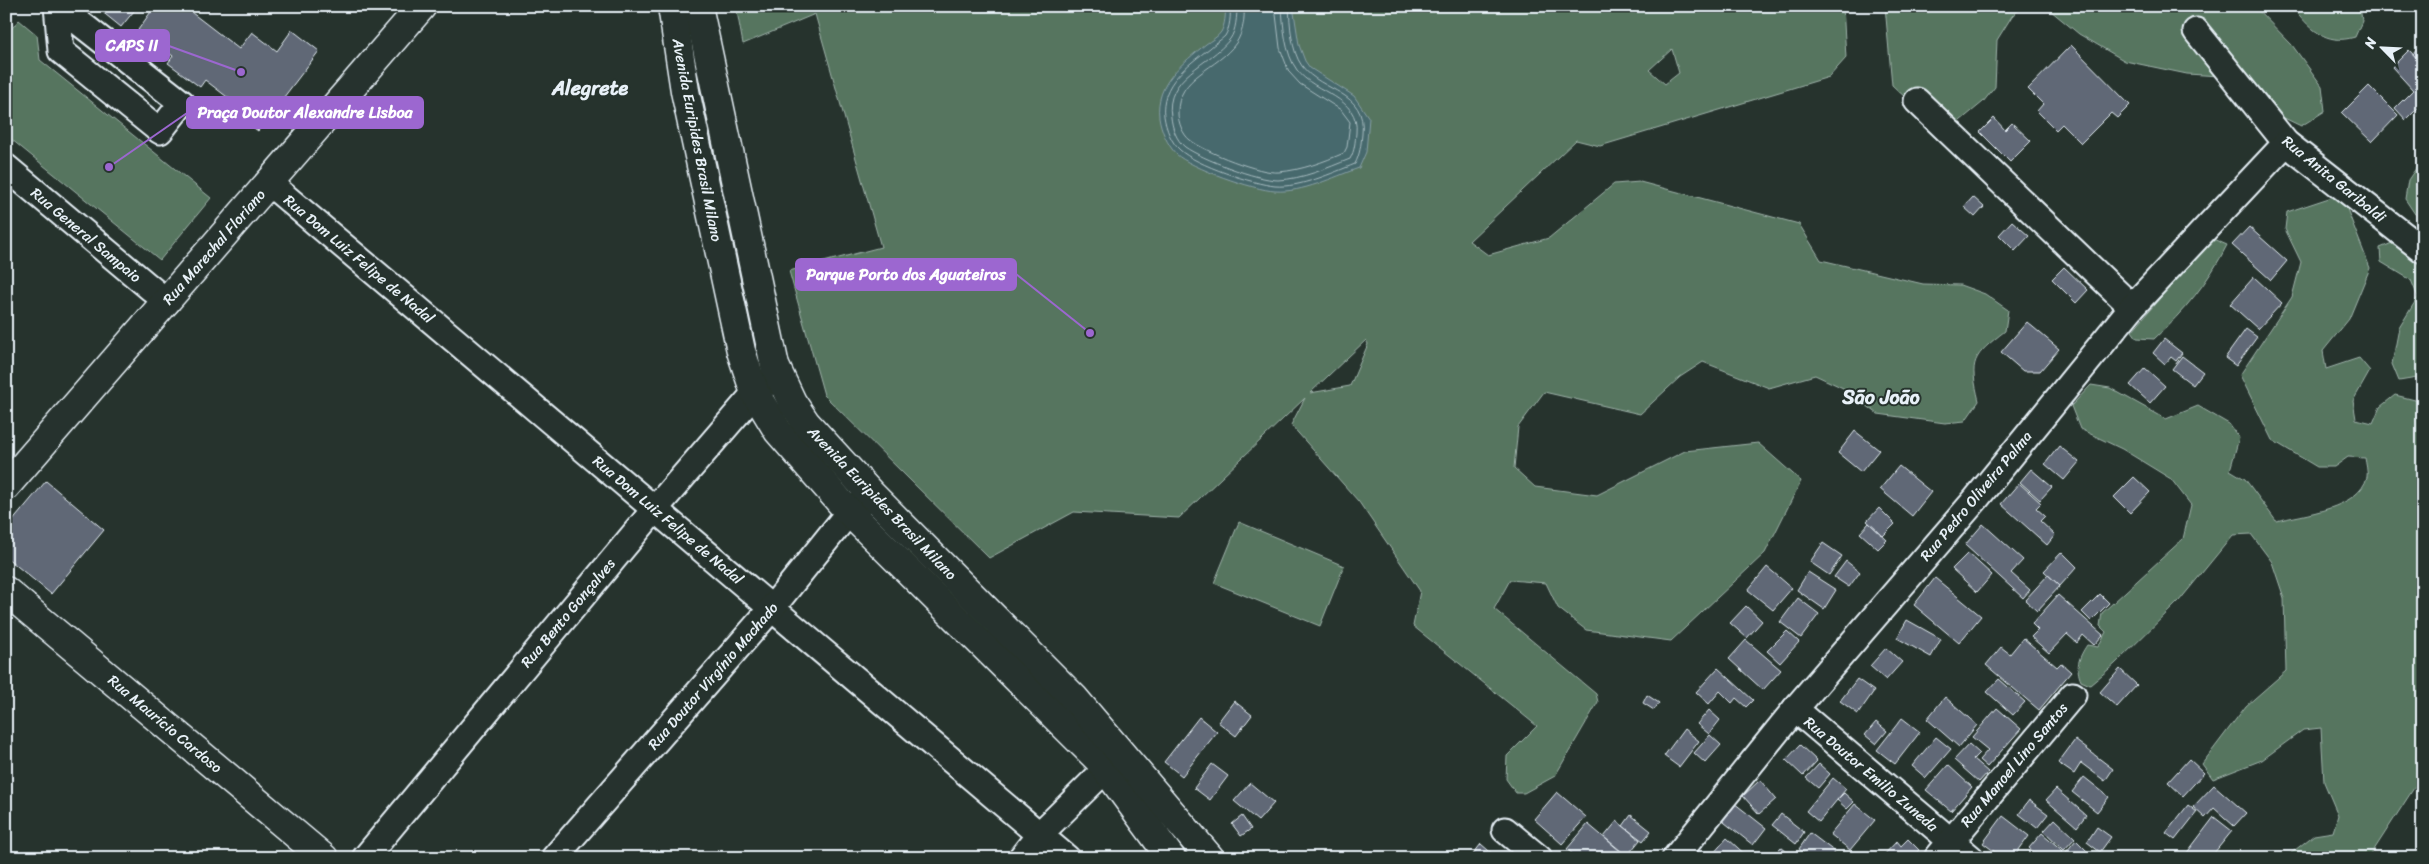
<svg xmlns="http://www.w3.org/2000/svg" width="2429" height="864" viewBox="0 0 2429 864" font-family="Sriracha,sans-serif">
	<style>
		.green { fill: #56755e; stroke: #9fb3ab; fill-rule: evenodd }
		.water { fill: #46696d; stroke: #879fa5 }
		.lines { fill: none; stroke-linecap: round; stroke-linejoin: round }
		.shore { stroke: #a7bbc0; stroke-width: 1 }
		.building { fill: #606876; stroke: #e8f1f8 }
		.street-casing { stroke: #e8f1f8; stroke-width: 29 }
		.secondary-casing { stroke: #e8f1f8; stroke-width: 31 }
		.street { stroke: #26332d; stroke-width: 25 }
		.secondary { stroke: #26332d; stroke-width: 28 }
		.labels { text-anchor: middle; stroke-width: 4; stroke-linejoin: round; paint-order: stroke }
		.street-label { font-size: 15px; fill: #e8f1f8; stroke: #26332d }
		.district-label { font-size: 20px; font-weight: bold; fill: #e8f1f8; stroke: #26332d }
		.leader { fill: none; stroke: #9c67d0; stroke-width: 2 }
		.callout-dot { fill: #9c67d0; stroke: #26332d; stroke-width: 2 }
		.callout { fill: #9c67d0; stroke: #9c67d0; stroke-width: 2 }
		.callout-label { font-size: 16px; text-anchor: middle; font-weight: bold; fill: #fff }
	</style>
	<rect width="100%" height="100%" fill="#26332d"/>
	<filter id="ink" filterUnits="userSpaceOnUse"><feTurbulence type="fractalNoise" baseFrequency=".02" numOctaves="2"/><feDisplacementMap in="SourceGraphic" scale="10" xChannelSelector="R" yChannelSelector="G"/><feConvolveMatrix kernelMatrix="1 2 1 2 8 2 1 2 1" color-interpolation-filters="sRGB"/></filter>
	<g filter="url(#ink)">
		<g class="green">
			<path d="M 736,6 L 1843,6 L 1846,58 L 1829,77 L 1600,146 L 1576,140 L 1469,241 L 1488,255 L 1549,238 L 1614,184 L 1640,182 L 1799,224 L 1821,260 L 1923,284 L 1960,285 L 1985,294 L 2008,310 L 2005,331 C 1972,357 1969,360 1979,401 L 1965,421 L 1945,423 L 1878,414 L 1843,388 L 1815,375 L 1769,388 L 1703,362 L 1680,377 L 1640,414 L 1544,392 L 1518,427 L 1514,468 L 1535,487 L 1597,495 L 1685,451 L 1758,443 L 1801,481 L 1765,553 L 1671,641 L 1586,630 L 1558,608 L 1546,583 L 1510,580 L 1494,609 L 1596,694 L 1598,702 L 1555,776 L 1524,793 L 1516,793 L 1506,779 L 1507,756 L 1537,726 L 1413,626 L 1420,591 L 1359,502 L 1291,425 L 1305,398 L 1179,518 L 1074,512 L 989,558 L 824,395 L 789,271 L 881,247 L 815,14 L 743,44 ZM 1672,49 L 1679,73 L 1665,84 L 1649,70 ZM 1366,340 L 1368,344 L 1350,386 L 1310,393 Z"/>
			<polygon points="1885,6 1933,6 1936,10 1971,9 1976,6 2023,6 2012,16 1997,40 1995,87 1983,102 1949,130 1924,115 1892,85"/>
			<polygon points="2045,6 2254,6 2292,45 2322,86 2325,111 2301,126 2282,117 2247,82 2220,76 2187,74 2125,61 2079,34"/>
			<path d="M 2292,6 L 2360,6 L 2362,21 L 2355,37 C 2325,46 2309,28 2292,6 Z"/>
			<polygon points="19,20 37,35 40,60 211,198 160,260 6,135 6,35"/>
			<polygon points="2423,158 2423,219 2415,214 2405,199 2408,180"/>
			<path d="M 2335,196 L 2347,209 L 2370,268 L 2349,319 L 2323,351 L 2326,369 L 2359,358 L 2370,371 L 2353,401 L 2356,419 L 2373,423 L 2380,407 L 2395,395 L 2423,402 L 2423,774 L 2370,856 L 2285,858 L 2314,835 L 2333,832 L 2338,815 L 2324,782 L 2321,728 L 2303,730 L 2262,760 L 2213,779 L 2202,764 L 2246,706 L 2286,671 L 2284,598 L 2272,562 L 2251,534 L 2233,535 L 2179,601 L 2115,664 L 2090,685 L 2081,681 C 2075,667 2079,657 2087,645 L 2098,647 L 2106,632 L 2100,626 L 2102,613 L 2183,539 L 2191,505 L 2171,479 L 2122,449 L 2080,429 L 2071,406 L 2091,385 L 2110,388 L 2166,419 L 2198,406 L 2229,424 L 2239,438 L 2230,470 L 2245,479 L 2276,521 C 2304,514 2359,509 2367,477 C 2368,472 2366,464 2365,458 L 2348,457 L 2334,467 L 2317,467 L 2272,440 L 2240,375 L 2292,297 L 2301,262 L 2285,229 L 2287,212 Z"/>
			<path d="M 2213,239 L 2227,245 C 2208,283 2185,310 2154,339 L 2137,338 L 2132,331 L 2204,246 Z"/>
			<polygon points="2397,241 2423,265 2423,377 2399,381 2392,364 2399,328 2418,297 2411,280 2381,262 2380,248"/>
			<polygon points="1239,522 1344,566 1320,626 1214,583"/>
		</g>
		<path class="water" d="M 1225,6 L 1293,6 L 1299,45 L 1305,61 L 1310,68 L 1354,96 L 1369,118 L 1366,152 L 1359,168 C 1333,177 1303,193 1275,191 C 1254,190 1191,168 1176,154 C 1167,144 1161,130 1159,117 C 1155,83 1183,63 1206,44 C 1210,41 1218,37 1221,32 C 1225,25 1226,14 1225,6 Z"/>
		<g class="lines">
			<g class="shore">
				<path d="M 1230,6 C 1231,15 1230,28 1225,36 C 1221,40 1214,44 1210,48 C 1188,65 1160,84 1164,116 C 1166,129 1171,142 1180,150 C 1196,165 1253,184 1275,186 C 1300,188 1332,173 1355,164 C 1360,154 1361,145 1362,134 C 1367,90 1322,93 1302,66 C 1291,51 1290,24 1289,6"/>
				<path d="M 1237,6 C 1237,16 1236,31 1230,39 C 1210,65 1164,76 1171,117 C 1172,127 1176,140 1185,147 C 1202,159 1257,180 1278,180 C 1303,179 1327,168 1350,159 C 1355,150 1355,142 1356,133 C 1360,96 1315,94 1297,70 C 1285,54 1283,25 1282,6"/>
				<path d="M 1244,6 C 1245,18 1243,33 1236,43 C 1218,69 1177,76 1178,113 C 1178,122 1183,135 1190,140 C 1205,152 1261,174 1279,172 C 1302,170 1323,162 1344,153 L 1347,147 L 1350,122 L 1341,110 L 1300,84 L 1289,72 L 1280,48 L 1275,6"/>
			</g>
		</g>
		<g class="building">
			<polygon points="95,6 138,6 121,27"/>
			<polygon points="155,6 183,6 239,49 252,32 277,51 292,30 319,51 258,131 230,110 235,103 205,80 200,87 168,63 173,56 138,30"/>
			<polygon points="2071,45 2130,105 2117,118 2111,113 2081,143 2062,124 2056,130 2037,111 2043,104 2028,89"/>
			<polygon points="2420,46 2423,49 2423,64 2413,54"/>
			<polygon points="2409,50 2423,65 2423,91 2419,95 2423,98 2423,103 2406,120 2395,108 2413,90 2392,67"/>
			<polygon points="2369,86 2398,115 2372,142 2342,113"/>
			<polygon points="1994,118 2005,130 2012,123 2031,141 2010,162 1980,132"/>
			<polygon points="1973,197 1984,207 1975,217 1964,207"/>
			<polygon points="2012,221 2029,236 2015,251 1999,235"/>
			<polygon points="2249,227 2287,261 2271,280 2232,245"/>
			<polygon points="2064,267 2088,290 2076,303 2052,279"/>
			<polygon points="2254,277 2282,303 2258,329 2230,304"/>
			<polygon points="2027,322 2059,349 2040,371 2023,371 2001,352"/>
			<polygon points="2246,329 2257,337 2236,366 2225,358"/>
			<polygon points="2164,339 2182,353 2176,361 2171,357 2165,364 2153,353"/>
			<polygon points="2182,356 2203,372 2193,385 2172,369"/>
			<polygon points="2145,368 2165,386 2150,403 2130,385"/>
			<polygon points="1855,431 1879,450 1861,472 1838,453"/>
			<polygon points="2059,446 2079,462 2064,480 2045,464"/>
			<polygon points="1899,466 1931,492 1912,516 1880,489"/>
			<polygon points="2031,469 2052,487 2040,500 2020,482"/>
			<polygon points="2134,477 2150,492 2130,513 2114,497"/>
			<polygon points="46,481 104,530 51,594 6,557 6,529"/>
			<polygon points="2019,483 2041,503 2036,508 2045,516 2040,521 2055,535 2047,545 2001,504"/>
			<polygon points="1879,508 1895,524 1883,536 1867,521"/>
			<polygon points="1869,523 1887,540 1878,549 1860,533"/>
			<polygon points="1983,524 2023,560 2011,573 2030,590 2023,598 1965,545"/>
			<polygon points="1823,543 1842,556 1829,575 1810,562"/>
			<polygon points="2062,552 2077,567 2060,586 2044,571"/>
			<polygon points="1968,553 1992,575 1977,592 1952,569"/>
			<polygon points="1846,561 1860,572 1849,587 1834,577"/>
			<polygon points="1767,567 1792,588 1773,610 1748,590"/>
			<polygon points="1808,572 1836,590 1824,609 1797,590"/>
			<polygon points="2048,575 2060,586 2037,611 2025,600"/>
			<polygon points="1935,578 1981,616 1959,643 1914,605"/>
			<polygon points="2100,594 2109,603 2091,621 2082,612"/>
			<polygon points="2058,595 2103,635 2094,645 2083,635 2077,643 2067,634 2049,653 2031,637 2038,630 2032,624"/>
			<polygon points="1798,598 1819,614 1801,638 1780,622"/>
			<polygon points="1746,606 1762,621 1747,638 1730,623"/>
			<polygon points="1907,620 1941,639 1931,657 1897,638"/>
			<polygon points="1787,631 1799,642 1780,663 1767,651"/>
			<polygon points="2023,638 2057,667 2061,663 2071,672 2039,710 1986,665 2001,647 2010,654"/>
			<polygon points="1746,640 1781,670 1763,690 1729,659"/>
			<polygon points="1886,648 1902,662 1886,680 1870,666"/>
			<polygon points="1718,668 1753,700 1746,707 1736,698 1732,703 1720,691 1709,704 1696,692"/>
			<polygon points="2120,669 2137,685 2117,707 2100,692"/>
			<polygon points="1857,679 1874,691 1858,714 1840,701"/>
			<polygon points="1999,679 2025,702 2013,715 1987,692"/>
			<polygon points="1647,695 1659,703 1654,710 1643,703"/>
			<polygon points="1945,697 1977,725 1959,747 1927,719"/>
			<polygon points="1234,701 1252,715 1236,736 1218,722"/>
			<polygon points="1997,708 2021,729 1987,767 1979,760 1988,750 1972,737"/>
			<polygon points="1709,710 1720,720 1709,734 1697,724"/>
			<polygon points="1199,717 1217,732 1182,776 1164,762"/>
			<polygon points="1902,718 1920,732 1895,764 1877,750"/>
			<polygon points="1876,722 1887,731 1876,744 1865,735"/>
			<polygon points="1684,729 1699,741 1679,767 1664,756"/>
			<polygon points="1710,735 1721,745 1705,763 1694,753"/>
			<polygon points="1936,737 1951,749 1926,778 1912,766"/>
			<polygon points="2075,740 2113,769 2105,781 2081,763 2074,774 2058,763"/>
			<polygon points="1969,744 1979,753 1973,759 1988,772 1979,782 1954,760"/>
			<polygon points="1800,745 1817,761 1803,776 1786,760"/>
			<polygon points="2189,759 2204,773 2183,796 2168,782"/>
			<polygon points="1212,764 1228,776 1210,800 1194,788"/>
			<polygon points="1819,764 1830,774 1818,788 1806,778"/>
			<polygon points="1948,765 1972,787 1951,811 1926,790"/>
			<polygon points="2084,777 2109,797 2097,812 2072,792"/>
			<polygon points="1833,778 1846,789 1819,822 1806,811"/>
			<polygon points="1760,780 1776,799 1759,814 1743,796"/>
			<polygon points="1250,783 1274,803 1258,821 1234,801"/>
			<polygon points="2214,785 2246,813 2234,826 2214,808 2205,818 2193,807"/>
			<polygon points="2056,789 2086,815 2077,827 2046,800"/>
			<polygon points="1557,792 1586,817 1562,844 1534,819"/>
			<polygon points="1844,793 1854,802 1847,809 1837,800"/>
			<polygon points="2029,800 2048,814 2037,828 2019,814"/>
			<polygon points="1734,803 1766,828 1753,845 1720,819"/>
			<polygon points="1855,804 1875,820 1850,850 1830,834"/>
			<polygon points="2188,805 2197,812 2175,840 2166,833"/>
			<polygon points="1781,814 1804,832 1796,844 1772,825"/>
			<polygon points="1631,815 1651,831 1643,841 1623,826"/>
			<polygon points="1242,816 1251,829 1241,836 1232,824"/>
			<polygon points="2003,816 2029,836 2013,858 2003,858 1983,843"/>
			<polygon points="2214,817 2232,831 2210,858 2191,858 2186,854"/>
			<polygon points="2055,819 2075,838 2064,850 2044,831"/>
			<polygon points="1617,821 1640,840 1627,856 1604,837"/>
			<polygon points="1588,824 1626,856 1625,858 1577,858 1567,849"/>
			<polygon points="2097,827 2111,837 2100,852 2087,842"/>
			<polygon points="1810,833 1835,852 1831,858 1810,858 1799,849"/>
			<polygon points="2042,833 2063,851 2057,858 2035,858 2037,855 2029,848"/>
			<polygon points="1727,838 1749,858 1715,858 1712,855"/>
			<polygon points="1908,839 1919,850 1912,858 1906,854 1902,858 1882,857 1897,841 1901,846"/>
			<polygon points="2076,840 2087,851 2081,858 2072,858 2066,852"/>
			<polygon points="1481,844 1496,857 1496,858 1470,858"/>
			<polygon points="1781,847 1794,858 1772,858"/>
		</g>
		<g class="lines">
			<g class="street-casing">
				<g id="street">
					<polyline points="57,6 61,51 160,131 182,103 58,6"/>
					<polyline points="2196,31 2286,143 2423,250"/>
					<polyline points="1917,101 2132,307"/>
					<polyline points="6,167 167,302"/>
					<polyline points="269,183 1067,858"/>
					<polyline points="1795,709 1971,858"/>
					<polyline points="1505,830 1539,858"/>
					<polyline points="365,858 655,509 755,393 770,381"/>
					<polyline points="554,858 772,608 849,512 865,499"/>
					<polyline points="1021,858 1040,834 1120,755"/>
					<polyline points="1675,858 1795,709 1976,499 2132,307 2286,143"/>
					<polyline points="1937,858 2073,695"/>
				</g>
			</g>
			<g class="secondary-casing">
				<g id="secondary">
					<polyline points="672,6 685,91 741,351 755,393 778,431 849,512 1099,760 1171,858"/>
					<polyline points="698,6 775,366 792,402 806,423 871,494 1075,699 1210,858"/>
					<polyline points="6,486 422,6"/>
					<polyline points="6,591 324,858"/>
				</g>
			</g>
			<use href="#street" class="street"/>
			<use href="#secondary" class="secondary"/>
		</g>
	</g>
	<g class="labels">
		<g class="street-label">
			<text transform="translate(697 140) rotate(79)" y="5">Avenida Euripides Brasil Milano</text>
			<text transform="translate(2334 179) rotate(39)" y="5">Rua Anita Garibaldi</text>
			<text transform="translate(86 235) rotate(40)" y="5">Rua General Sampaio</text>
			<text transform="translate(214 247) rotate(-49)" y="5">Rua Marechal Floriano</text>
			<text transform="translate(359 259) rotate(40)" y="5">Rua Dom Luiz Felipe de Nadal</text>
			<text transform="translate(1976 496) rotate(-50)" y="5">Rua Pedro Oliveira Palma</text>
			<text transform="translate(882 503) rotate(46)" y="5">Avenida Euripides Brasil Milano</text>
			<text transform="translate(668 520) rotate(40)" y="5">Rua Dom Luiz Felipe de Nadal</text>
			<text transform="translate(568 613) rotate(-50)" y="5">Rua Bento Gonçalves</text>
			<text transform="translate(713 676) rotate(-49)" y="5">Rua Doutor Virgínio Machado</text>
			<text transform="translate(165 724) rotate(40)" y="5">Rua Maurício Cardoso</text>
			<text transform="translate(2014 765) rotate(-50)" y="5">Rua Manoel Lino Santos</text>
			<text transform="translate(1871 774) rotate(40)" y="5">Rua Doutor Emilio Zuneda</text>
		</g>
		<g class="district-label">
			<text x="590" y="95">Alegrete</text>
			<text x="1881" y="404">São João</text>
		</g>
	</g>
	<path class="leader" d="M241 72L169 46M109 167L187 113M1090 333L1016 274"/>
	<g class="callout-dot">
		<circle cx="241" cy="72" r="5"/>
		<circle cx="109" cy="167" r="5"/>
		<circle cx="1090" cy="333" r="5"/>
	</g>
	<g class="callout">
		<rect x="96" y="30" width="73" height="31" rx="5"/>
		<rect x="187" y="97" width="236" height="31" rx="5"/>
		<rect x="796" y="259" width="220" height="31" rx="5"/>
	</g>
	<g class="callout-label">
		<text x="132" y="51">CAPS II</text>
		<text x="305" y="118">Praça Doutor Alexandre Lisboa</text>
		<text x="906" y="280">Parque Porto dos Aguateiros</text>
	</g>
	<rect width="2429" height="864" fill="none" stroke="#26332d" stroke-width="25"/>
	<rect x="12" y="12" width="2404" height="839" fill="none" stroke="#e8f1f8" stroke-width="2" filter="url(#ink)"/>
	<g transform="translate(2382 48) rotate(294)" stroke="#26332d" stroke-width="4" paint-order="stroke">
	<path d="M0-4L9 19L0 12L-9 19Z" fill="#e8f1f8"/>
	<text y="-8" font-size="14" font-weight="bold" text-anchor="middle" fill="#e8f1f8">N</text>
	</g>
</svg>
